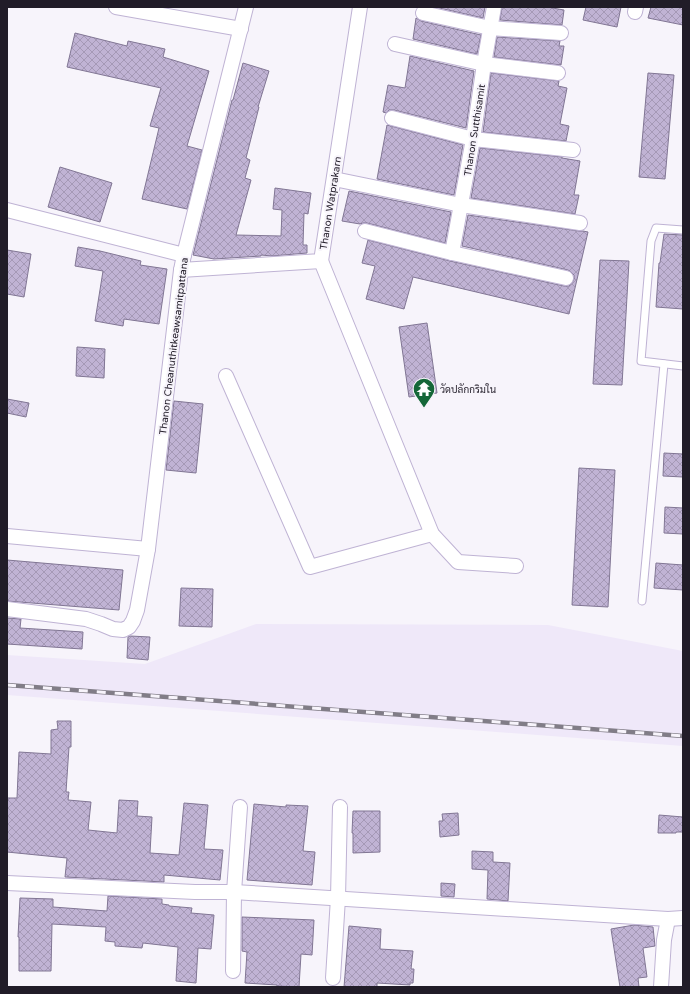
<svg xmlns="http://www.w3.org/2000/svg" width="690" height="994" viewBox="0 0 690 994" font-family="'Varela Round',Sarabun,sans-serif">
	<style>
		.built { fill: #efe8f9 }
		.building { fill: url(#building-cross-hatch); stroke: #817694 }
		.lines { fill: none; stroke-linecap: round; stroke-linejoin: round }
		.lane-casing { stroke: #bfb3d4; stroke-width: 9 }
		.street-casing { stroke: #bfb3d4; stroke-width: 16 }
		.lane { stroke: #fff; stroke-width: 7 }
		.street { stroke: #fff; stroke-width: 14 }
		.rail-casing { stroke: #817d87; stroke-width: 4.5 }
		.rail { stroke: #f7f4fb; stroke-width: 3; stroke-dasharray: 9; stroke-linecap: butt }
		.labels { text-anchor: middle; stroke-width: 4; stroke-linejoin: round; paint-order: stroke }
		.street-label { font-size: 10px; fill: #211c28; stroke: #f7f4fb }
		.poi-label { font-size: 10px; fill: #211c28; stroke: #f7f4fb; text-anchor: start }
	</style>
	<defs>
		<pattern id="building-cross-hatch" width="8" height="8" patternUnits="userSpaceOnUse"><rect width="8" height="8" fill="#c0b3d4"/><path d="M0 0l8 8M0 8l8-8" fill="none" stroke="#a599b6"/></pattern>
	</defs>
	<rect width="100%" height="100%" fill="#f7f4fb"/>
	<polygon class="built" points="256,624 548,625 683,651 683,746 7,695 7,655 145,664"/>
	<g class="building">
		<polygon points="435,7 485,7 483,18"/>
		<polygon points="502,7 547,7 564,10 562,25 500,20"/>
		<polygon points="586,7 621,7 617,27 583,20"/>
		<polygon points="651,7 683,7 683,25 648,18"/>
		<polygon points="416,18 421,21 481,35 477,54 413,39"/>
		<polygon points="75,33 127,46 128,41 165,49 163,57 209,71 187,146 202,150 187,209 142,199 159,128 150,126 161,88 67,67"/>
		<polygon points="497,37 560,41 559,46 564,46 561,65 494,57"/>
		<polygon points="410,56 474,71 466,128 394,110 389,110 386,113 383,112 388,85 405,88"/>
		<polygon points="243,63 269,71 258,107 259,107 246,158 250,160 245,178 251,180 236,235 281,236 282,210 273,209 275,188 311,193 308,214 304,213 303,245 307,245 307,253 272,256 261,255 261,256 214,259 193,255 232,100 233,100"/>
		<polygon points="491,73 559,81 558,86 567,88 560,124 569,126 566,141 483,132"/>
		<polygon points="648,73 674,75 665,179 639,177"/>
		<polygon points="387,125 463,145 454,195 377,179"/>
		<polygon points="480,148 562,157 562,158 580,161 574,195 579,195 575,214 471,198"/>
		<polygon points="60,167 112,183 100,222 48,207"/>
		<polygon points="349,191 451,212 445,243 367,223 363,223 360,224 342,221"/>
		<polygon points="468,215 579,231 583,231 588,232 569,314 413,277 404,309 366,299 375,266 362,263 368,240 450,261 564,286 569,286 572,283 574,279 574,275 571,272 568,270 462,246"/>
		<polygon points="664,234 683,235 683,309 656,307 659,263 660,263"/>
		<polygon points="78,247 100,251 141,261 140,265 167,269 159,324 124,319 123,326 95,321 103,271 75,266"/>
		<polygon points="7,250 31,254 24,297 7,294"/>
		<polygon points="600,260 629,261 622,385 593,384"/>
		<polygon points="427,323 437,393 409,397 399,327"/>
		<polygon points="77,347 105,349 104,378 76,376"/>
		<polygon points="7,399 29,403 26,417 7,413"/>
		<polygon points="174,401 203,404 196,473 166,470"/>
		<polygon points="664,453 683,454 683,477 663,476"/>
		<polygon points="579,468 615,470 608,607 572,605"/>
		<polygon points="665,507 683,508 683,534 664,533"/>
		<polygon points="7,560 123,570 119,610 7,601"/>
		<polygon points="656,563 683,565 683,590 654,588"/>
		<polygon points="181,588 213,589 212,627 179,626"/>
		<polygon points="7,618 21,619 20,628 83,632 82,649 7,644"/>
		<polygon points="130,636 150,637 148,660 127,658 128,637"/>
		<polygon points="57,721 71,721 71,747 69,747 66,792 69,792 68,800 91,802 88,830 117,833 119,800 138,801 137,816 152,817 150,853 179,855 184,803 208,805 204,849 223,850 220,880 164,875 164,882 65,877 67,858 7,852 7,798 17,798 19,752 51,754 51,730 58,729"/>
		<polygon points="254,804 286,807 286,805 308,806 303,851 315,852 312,885 247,880"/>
		<polygon points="353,811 380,811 380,852 353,853 353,833 352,833"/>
		<polygon points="458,813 459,835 440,837 439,821 443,821 442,814"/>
		<polygon points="659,815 683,817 683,832 676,832 676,833 658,833"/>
		<polygon points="472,851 493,852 493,862 510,863 508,901 487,899 488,870 472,869"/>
		<polygon points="441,883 455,884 454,897 441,896"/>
		<polygon points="108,896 162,899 162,904 169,905 169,906 192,908 191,913 214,915 211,949 198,948 196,983 176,981 178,947 143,943 142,948 115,946 115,942 105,941 106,927 52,924 51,971 19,971 19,937 18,937 20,898 53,899 53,907 107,911"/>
		<polygon points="242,917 314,920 312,955 301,954 299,987 277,986 277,985 245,983 247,952 242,951"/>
		<polygon points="634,925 653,927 655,946 643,948 647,977 638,978 639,987 620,987 611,929"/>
		<polygon points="349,926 381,929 380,949 413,951 411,969 414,969 413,983 410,983 410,985 377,983 377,987 344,987"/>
	</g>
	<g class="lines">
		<g class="lane-casing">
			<g id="lane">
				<polyline points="683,230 656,228 651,241 641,361 683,366"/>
				<polyline points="642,601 664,364"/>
			</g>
		</g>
		<g class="street-casing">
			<g id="street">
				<polyline points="116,7 241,29"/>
				<polyline points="635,12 636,7"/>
				<polyline points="423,13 490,28 561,33"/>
				<polyline points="395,44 484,64 558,73"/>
				<polyline points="392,118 473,139 573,150"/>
				<polyline points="334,179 461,205 580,223"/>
				<polyline points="7,210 184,255"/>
				<polyline points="365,231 452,253 566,278"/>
				<polyline points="452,253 473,139 484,64 494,7"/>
				<polyline points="321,261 432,534 458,562 516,566"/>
				<polyline points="181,270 321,261 360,7"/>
				<polyline points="226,376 310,567 432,534"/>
				<polyline points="7,536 148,549"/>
				<polyline points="7,609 86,619 101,624 113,629 123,630 129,627 133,621 137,610 148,549 181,270 184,255 246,7"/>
				<polyline points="7,883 195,892 234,892 668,919 683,918"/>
				<polyline points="233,971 234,892 240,807"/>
				<polyline points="333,978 338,898 340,807"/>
				<polyline points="661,987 664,940 668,919"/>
			</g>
		</g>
		<use href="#lane" class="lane"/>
		<use href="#street" class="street"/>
		<g class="rail-casing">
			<polyline id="rail" points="7,685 683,736"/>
		</g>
		<use href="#rail" class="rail"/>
	</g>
	<defs>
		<g id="temple-pin" transform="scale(1.15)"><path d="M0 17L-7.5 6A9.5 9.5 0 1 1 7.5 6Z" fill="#146738" stroke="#f7f4fb"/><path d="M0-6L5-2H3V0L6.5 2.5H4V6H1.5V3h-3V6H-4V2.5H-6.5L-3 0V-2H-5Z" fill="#fff"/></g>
	</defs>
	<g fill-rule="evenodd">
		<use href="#temple-pin" x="424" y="389"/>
	</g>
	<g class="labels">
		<g class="street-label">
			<text transform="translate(474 130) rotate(-81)" y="4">Thanon Sutthisamit</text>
			<text transform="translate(330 203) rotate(-81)" y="4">Thanon Watprakarn</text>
			<text transform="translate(173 346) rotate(-83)" y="4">Thanon Cheanuthitkeawsamitpattana</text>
		</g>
		<g class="poi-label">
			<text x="440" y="393">วัดปลักกริมใน</text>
		</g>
	</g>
	<rect width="690" height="994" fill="none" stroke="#211c28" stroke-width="16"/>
</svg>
